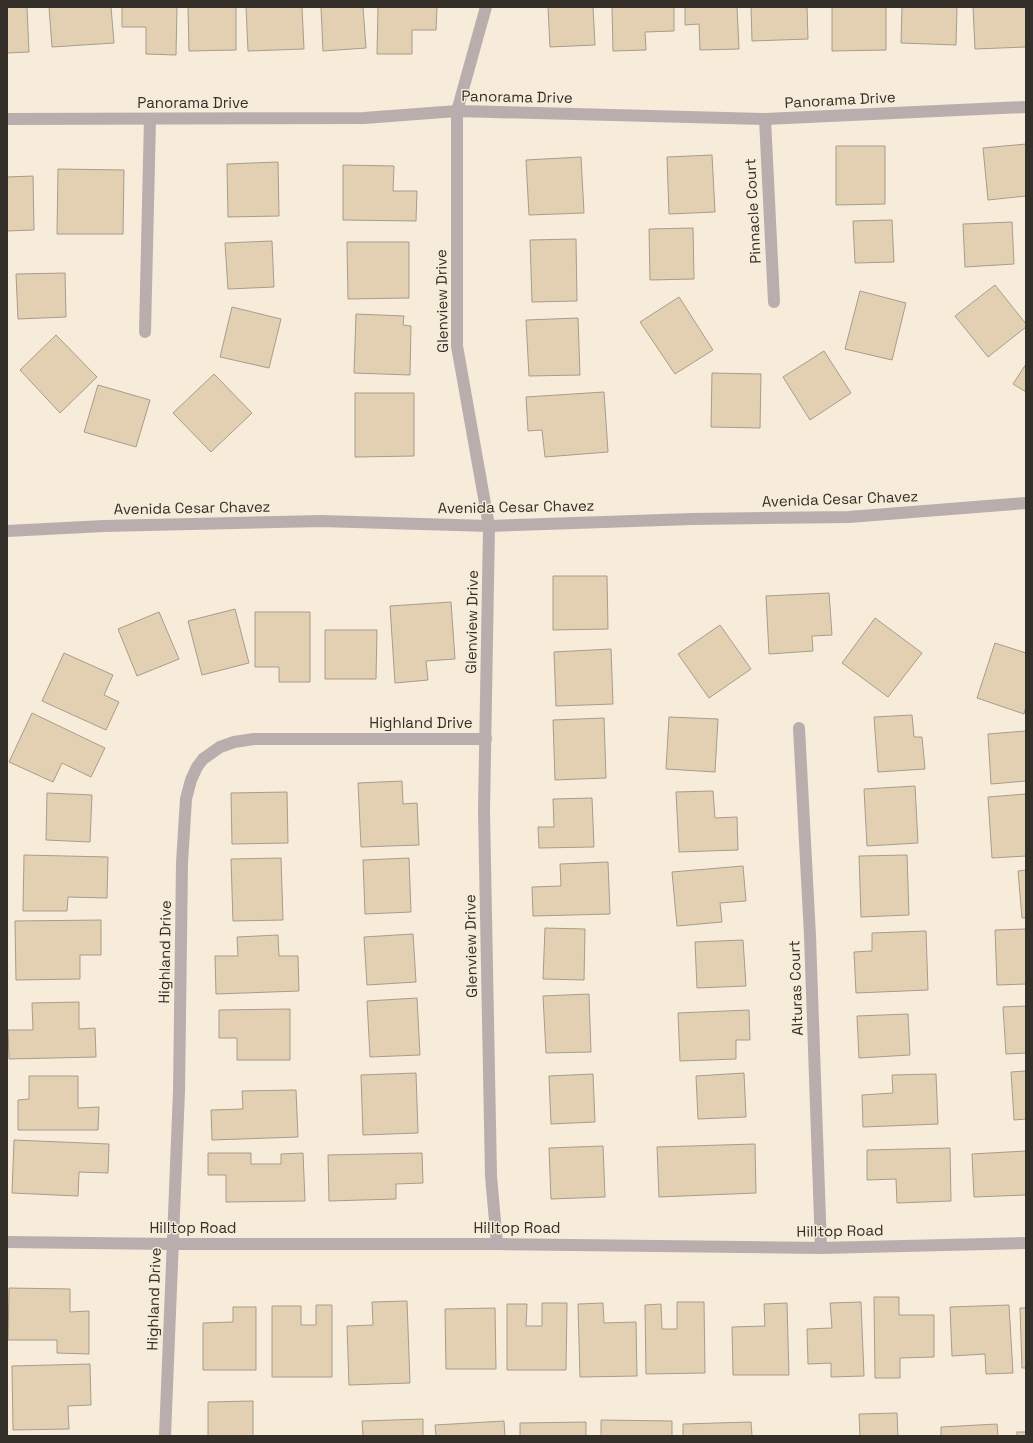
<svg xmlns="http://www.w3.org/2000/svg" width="1033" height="1443" viewBox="0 0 1033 1443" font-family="'Space Grotesk',sans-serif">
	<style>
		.building { fill: #e3d0b2; stroke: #a89c8b }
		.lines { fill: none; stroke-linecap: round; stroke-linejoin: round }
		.minor { stroke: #b9aead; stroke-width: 12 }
		.labels { text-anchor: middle; stroke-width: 3; stroke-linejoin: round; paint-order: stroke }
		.street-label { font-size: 15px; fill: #343029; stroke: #f7ebd9 }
	</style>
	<rect width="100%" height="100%" fill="#f7ebd9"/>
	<g class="building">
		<polygon points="7,7 27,7 29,52 7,53"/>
		<polygon points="49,7 111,7 114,43 52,47"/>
		<polygon points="122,7 177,7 176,55 146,54 146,27 122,27"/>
		<polygon points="188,7 236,7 236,50 189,51"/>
		<polygon points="246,7 302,7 304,49 248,51"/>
		<polygon points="321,7 363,7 366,48 323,51"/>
		<polygon points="378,7 437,7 436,30 412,30 412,54 377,54"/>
		<polygon points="548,7 593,7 595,45 550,47"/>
		<polygon points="612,7 674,7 674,31 645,32 646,50 613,51"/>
		<polygon points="685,7 737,7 739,49 700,50 699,24 685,25"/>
		<polygon points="751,7 807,7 808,39 752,41"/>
		<polygon points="832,7 886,7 886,50 832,51"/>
		<polygon points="902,7 957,7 956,45 901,43"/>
		<polygon points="973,7 1026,7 1026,47 975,49"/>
		<polygon points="1026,144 1026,196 988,200 983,148"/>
		<polygon points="836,146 885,146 885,204 836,205"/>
		<polygon points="712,155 715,212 669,214 667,157"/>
		<polygon points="581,157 584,213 529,215 526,160"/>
		<polygon points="278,162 279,216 228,217 227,164"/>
		<polygon points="343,165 394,166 393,191 417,191 416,221 343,220"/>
		<polygon points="58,169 124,170 123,234 57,234"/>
		<polygon points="33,176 34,230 7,231 7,177"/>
		<polygon points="892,220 894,262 855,263 853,221"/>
		<polygon points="1012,222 1014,264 965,267 963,224"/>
		<polygon points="693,228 694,279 650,280 649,229"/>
		<polygon points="576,239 577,301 532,302 530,240"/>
		<polygon points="272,241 274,287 228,289 225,243"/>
		<polygon points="347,242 409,242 409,298 348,299"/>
		<polygon points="65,273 66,317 18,319 16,274"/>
		<polygon points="995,285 1026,324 1026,327 988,357 955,316"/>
		<polygon points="860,291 906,303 892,360 845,349"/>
		<polygon points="679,297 713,350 675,374 640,322"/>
		<polygon points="232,307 281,319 269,368 220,357"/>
		<polygon points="356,314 404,316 403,325 411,326 410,375 354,373"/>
		<polygon points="578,318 580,375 529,376 526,320"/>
		<polygon points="56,335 97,377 60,413 20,370"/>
		<polygon points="824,351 851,393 810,420 783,377"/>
		<polygon points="1026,364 1026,392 1013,384"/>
		<polygon points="712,373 761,374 760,428 711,427"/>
		<polygon points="214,374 252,413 211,452 173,413"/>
		<polygon points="98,385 150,400 136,447 84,432"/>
		<polygon points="604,392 608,452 545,457 542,430 528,431 526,397"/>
		<polygon points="355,393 414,393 414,456 355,457"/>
		<polygon points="553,576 607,576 608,629 553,630"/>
		<polygon points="829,593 832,635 812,636 813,651 769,654 766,596"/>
		<polygon points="451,602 455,659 426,661 428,680 395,683 390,606"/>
		<polygon points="235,609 249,663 202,675 188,621"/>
		<polygon points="159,612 179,659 137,676 118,629"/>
		<polygon points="255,612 310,612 310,682 279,682 279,667 255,667"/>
		<polygon points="875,618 922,653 888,697 842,663"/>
		<polygon points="720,625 751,669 709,698 678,654"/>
		<polygon points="325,630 377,630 376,679 325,679"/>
		<polygon points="995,643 1026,653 1026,706 1024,714 977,698"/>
		<polygon points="611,649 613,704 556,706 554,652"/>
		<polygon points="64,653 113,675 104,695 119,702 106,730 42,701"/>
		<polygon points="32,713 105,748 91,777 62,763 53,782 9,762"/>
		<polygon points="912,715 914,737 922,737 925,769 878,772 874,717"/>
		<polygon points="669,717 718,719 715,772 666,769"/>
		<polygon points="604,718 606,778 555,780 553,720"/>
		<polygon points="1026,731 1026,781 991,784 988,734"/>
		<polygon points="402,781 403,804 417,803 419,845 361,847 358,783"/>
		<polygon points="915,786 918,843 867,846 864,789"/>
		<polygon points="713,791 715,818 737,817 738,850 679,852 676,792"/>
		<polygon points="287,792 288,843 232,844 231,793"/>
		<polygon points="47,793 92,795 90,842 46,840"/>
		<polygon points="1026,794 1026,856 992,858 988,797"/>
		<polygon points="592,798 594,847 539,848 538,827 554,827 553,799"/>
		<polygon points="24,855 108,857 107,898 68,897 67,911 23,911"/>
		<polygon points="907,855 909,915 861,917 859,856"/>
		<polygon points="281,858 283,920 233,921 231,859"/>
		<polygon points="409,858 411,912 365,914 363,860"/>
		<polygon points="608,862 610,914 533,916 532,887 561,886 560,864"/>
		<polygon points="743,866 746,901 720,903 722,922 677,926 672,872"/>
		<polygon points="1026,870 1026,918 1022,918 1018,871"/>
		<polygon points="101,920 101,955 80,955 80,979 16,980 15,921"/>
		<polygon points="545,928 585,929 584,980 543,979"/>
		<polygon points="1026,929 1026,984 997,985 995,930"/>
		<polygon points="926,931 928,990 856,993 854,952 872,951 872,933"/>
		<polygon points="413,934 416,982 367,985 364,937"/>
		<polygon points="278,935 279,956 298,956 299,991 216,994 215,956 238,956 237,937"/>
		<polygon points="743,940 746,986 697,988 695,942"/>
		<polygon points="589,994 591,1052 546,1053 543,996"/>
		<polygon points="417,998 420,1055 370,1057 367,1001"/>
		<polygon points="79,1002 79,1029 95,1028 96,1057 9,1059 8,1030 33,1030 32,1003"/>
		<polygon points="1026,1006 1026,1053 1006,1054 1003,1007"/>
		<polygon points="290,1009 290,1060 237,1060 237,1038 219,1038 219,1010"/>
		<polygon points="749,1010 750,1040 736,1040 736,1059 680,1061 678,1013"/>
		<polygon points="908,1014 910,1055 859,1058 857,1016"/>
		<polygon points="1026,1071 1026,1119 1014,1120 1011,1072"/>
		<polygon points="416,1073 418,1133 363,1135 361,1075"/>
		<polygon points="744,1073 746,1117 698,1119 696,1076"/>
		<polygon points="593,1074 595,1122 551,1124 549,1076"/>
		<polygon points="936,1074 938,1124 863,1127 862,1095 893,1093 892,1075"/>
		<polygon points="29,1076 78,1076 78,1108 99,1107 98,1130 18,1130 18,1100 29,1099"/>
		<polygon points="296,1090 298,1137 212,1140 211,1110 243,1109 242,1091"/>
		<polygon points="14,1140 109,1144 108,1173 79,1172 78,1196 12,1193"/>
		<polygon points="755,1144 756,1193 659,1197 657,1147"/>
		<polygon points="603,1146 605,1197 551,1199 549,1148"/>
		<polygon points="950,1148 951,1201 897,1203 896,1179 867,1180 867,1150"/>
		<polygon points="1026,1151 1026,1195 974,1197 972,1154"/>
		<polygon points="208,1153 251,1153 251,1164 281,1164 281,1154 303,1153 305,1201 226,1202 226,1175 208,1175"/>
		<polygon points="422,1153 423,1183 396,1184 396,1199 329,1201 328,1155"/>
		<polygon points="9,1288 70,1289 70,1312 89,1311 89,1354 57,1353 57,1340 8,1340"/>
		<polygon points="874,1297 899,1297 899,1315 934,1315 934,1357 900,1358 900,1378 875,1378"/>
		<polygon points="407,1301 410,1383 349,1385 347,1326 373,1325 372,1302"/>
		<polygon points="677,1302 704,1302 705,1373 646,1374 645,1305 661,1304 662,1329 677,1329"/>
		<polygon points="861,1302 864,1376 831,1377 831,1363 808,1364 807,1329 832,1328 830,1303"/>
		<polygon points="542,1303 567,1303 566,1370 507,1370 507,1304 527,1304 526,1326 542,1326"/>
		<polygon points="603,1303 604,1323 636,1322 637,1376 580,1377 578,1304"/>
		<polygon points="787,1303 789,1375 733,1375 732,1327 765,1326 764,1304"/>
		<polygon points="316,1305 332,1305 332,1377 272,1377 272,1306 301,1306 301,1325 316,1325"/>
		<polygon points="1009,1305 1013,1373 986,1374 985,1354 952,1356 950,1307"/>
		<polygon points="233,1307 256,1307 256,1370 203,1370 203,1323 233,1322"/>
		<polygon points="495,1308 496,1369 446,1369 445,1309"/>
		<polygon points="1020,1308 1026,1308 1026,1368 1022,1368"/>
		<polygon points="90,1364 91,1405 68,1406 69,1429 13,1430 12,1366"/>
		<polygon points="253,1401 253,1436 208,1436 208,1402"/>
		<polygon points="897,1413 898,1436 860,1436 859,1414"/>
		<polygon points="423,1419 423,1436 363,1436 362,1421"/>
		<polygon points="601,1420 672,1421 672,1436 601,1436"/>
		<polygon points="504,1421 505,1436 436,1436 435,1425"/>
		<polygon points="586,1422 586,1436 520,1436 520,1423"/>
		<polygon points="751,1422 752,1436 683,1436 683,1424"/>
		<polygon points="997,1424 998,1436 941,1436 941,1427"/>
		<rect x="1017" y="1432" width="9" height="4"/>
	</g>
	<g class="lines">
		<g class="minor">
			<polyline points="486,7 457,111 457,346 489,526 484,811 491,1176 497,1244"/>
			<polyline points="7,119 364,118 457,111 765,119 1026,107"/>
			<polyline points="765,119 774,302"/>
			<polyline points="145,332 150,119"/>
			<polyline points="7,531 104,526 321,521 489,526 692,519 849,517 1026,503"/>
			<polyline points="799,728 810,936 821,1248"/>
			<polyline points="7,1242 171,1244 497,1244 821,1248 1026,1243"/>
			<polyline points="165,1436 179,1091 182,863 186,799 191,780 197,767 203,759 220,747 234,742 254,739 486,739"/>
		</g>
	</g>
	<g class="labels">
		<g class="street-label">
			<text transform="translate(517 97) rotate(1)" y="5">Panorama Drive</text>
			<text transform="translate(840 100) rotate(-3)" y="5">Panorama Drive</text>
			<text x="193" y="108">Panorama Drive</text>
			<text transform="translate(753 211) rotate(-93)" y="5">Pinnacle Court</text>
			<text transform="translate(442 301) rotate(-91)" y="5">Glenview Drive</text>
			<text transform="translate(840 499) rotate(-2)" y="5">Avenida Cesar Chavez</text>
			<text transform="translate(516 507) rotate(-1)" y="5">Avenida Cesar Chavez</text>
			<text transform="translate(192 508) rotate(-1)" y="5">Avenida Cesar Chavez</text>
			<text transform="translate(472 622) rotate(-89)" y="5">Glenview Drive</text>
			<text x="421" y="728">Highland Drive</text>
			<text transform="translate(471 946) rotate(-91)" y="5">Glenview Drive</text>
			<text transform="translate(165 952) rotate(-89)" y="5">Highland Drive</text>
			<text transform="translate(796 988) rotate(-92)" y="5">Alturas Court</text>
			<text x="193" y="1233">Hilltop Road</text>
			<text x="517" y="1233">Hilltop Road</text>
			<text transform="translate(840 1231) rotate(-1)" y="5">Hilltop Road</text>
			<text transform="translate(154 1299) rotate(-88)" y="5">Highland Drive</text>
		</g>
	</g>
	<rect width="1033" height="1443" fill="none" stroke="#343029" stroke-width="16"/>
</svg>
